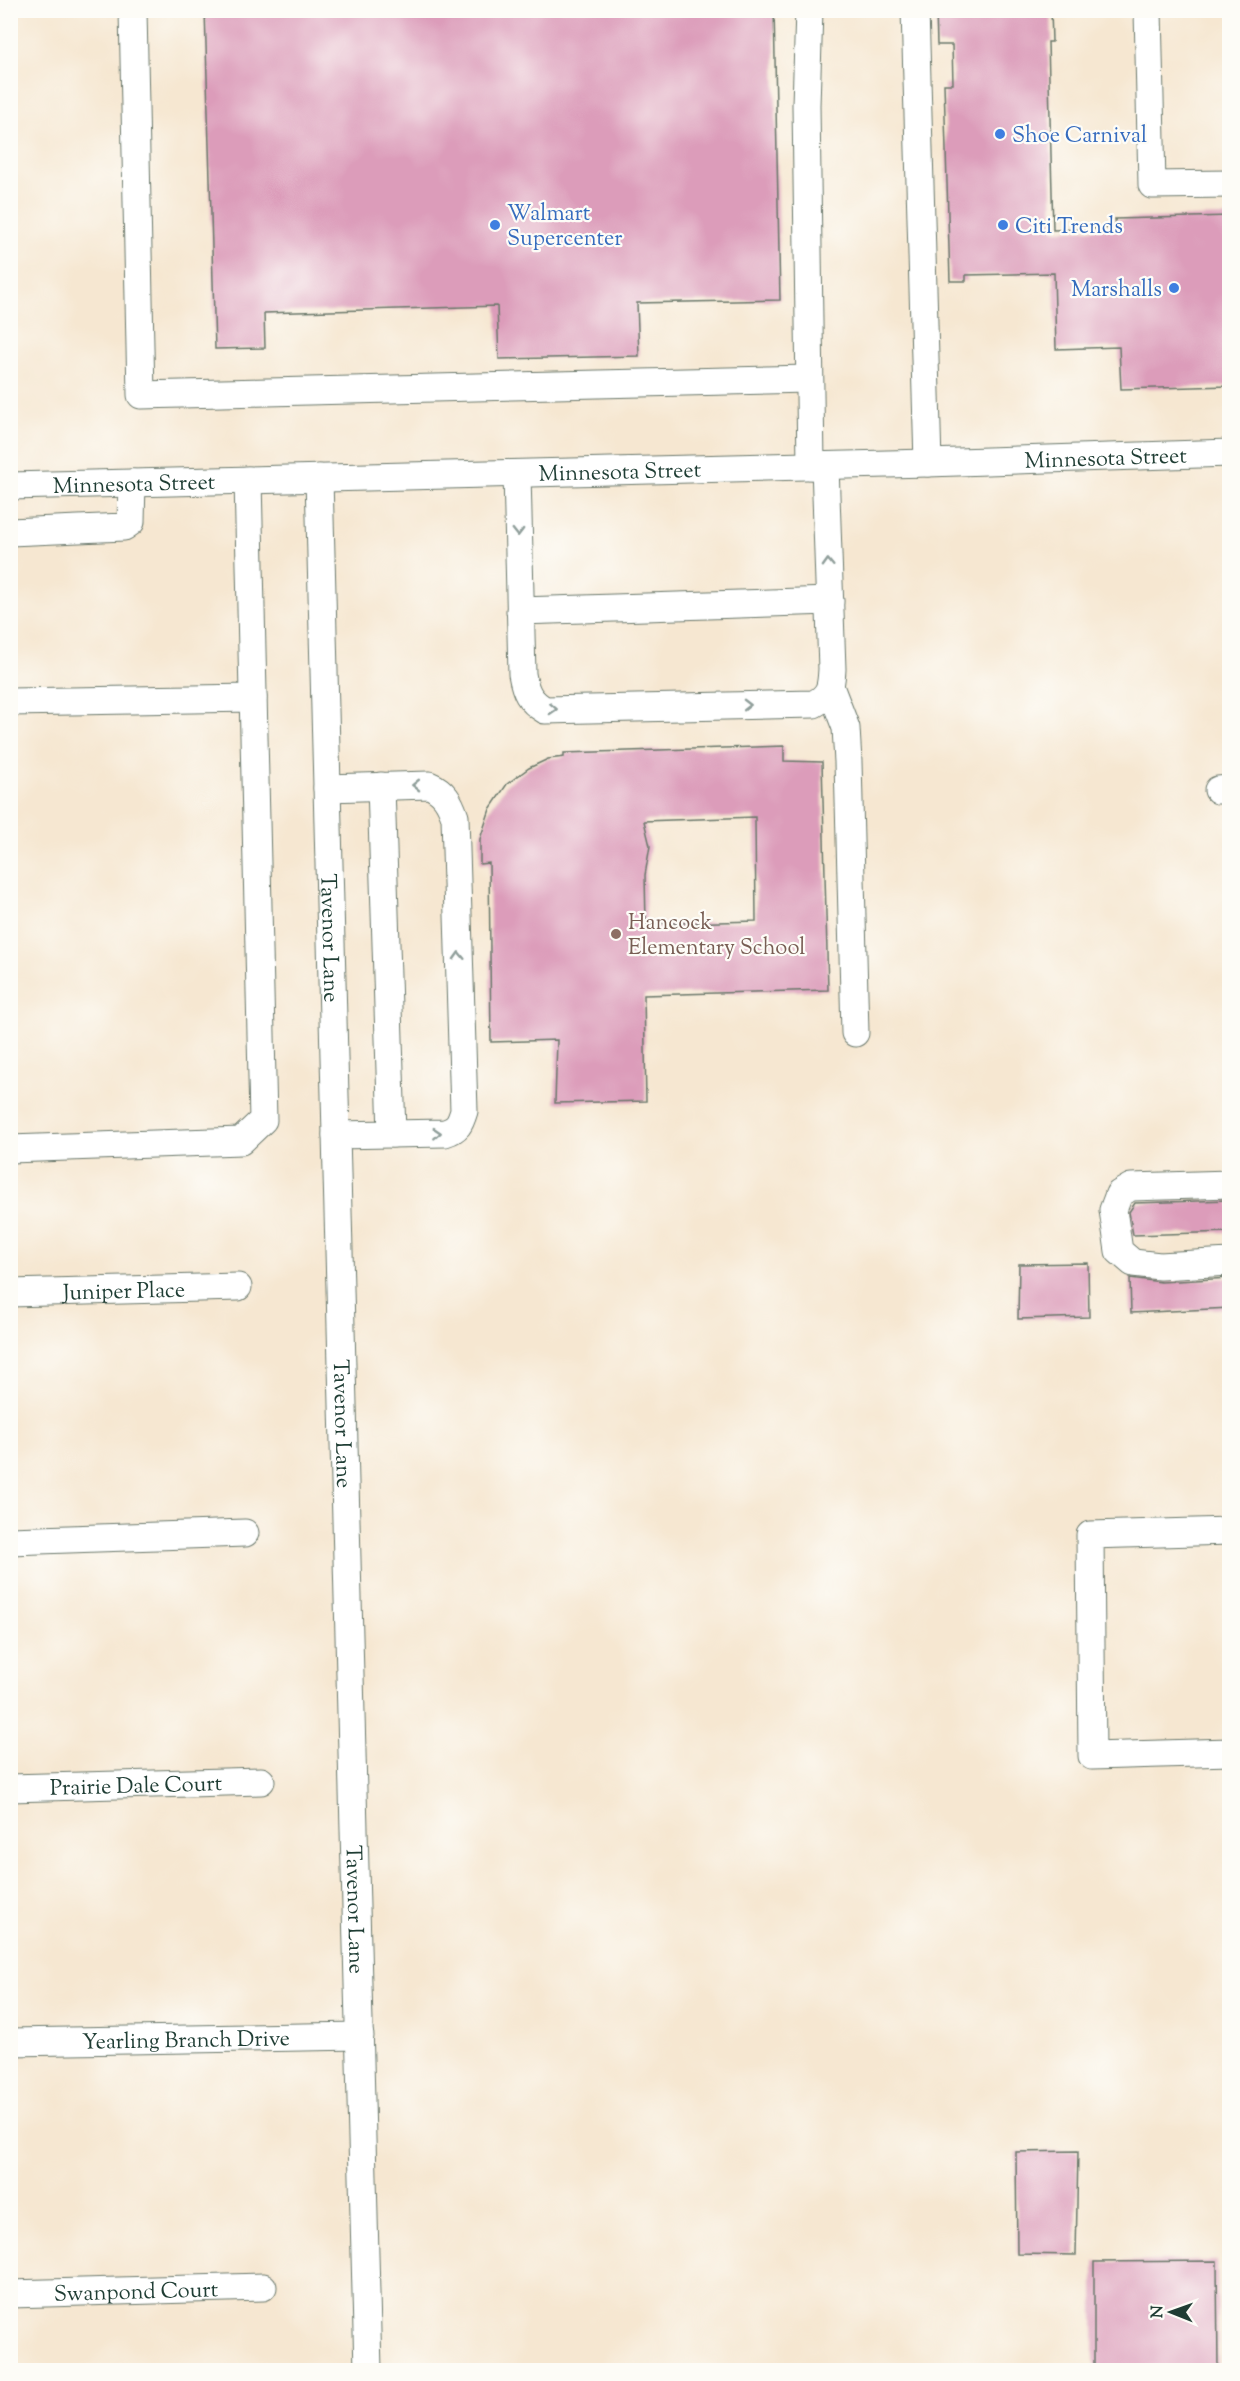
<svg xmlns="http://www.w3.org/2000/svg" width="1240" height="2381" viewBox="0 0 1240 2381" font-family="'Sorts Mill Goudy',serif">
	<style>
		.building { fill: #dc9cba; fill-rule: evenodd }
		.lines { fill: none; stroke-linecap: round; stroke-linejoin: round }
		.minor-casing { stroke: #6a786b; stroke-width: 29 }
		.minor { stroke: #fff; stroke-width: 27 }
		.oneway { stroke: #8f9e9a }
		.shop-dot { fill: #3f7fe0; stroke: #fdfcf7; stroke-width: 2 }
		.education-dot { fill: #8d6e63; stroke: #fdfcf7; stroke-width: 2 }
		.labels { text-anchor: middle; stroke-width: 4.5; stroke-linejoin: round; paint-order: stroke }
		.shop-label { font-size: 22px; fill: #366cbe; stroke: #fdfcf7; text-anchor: start }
		.street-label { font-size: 22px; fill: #1f3d34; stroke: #fdfcf7 }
		.education-label { font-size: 22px; fill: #785e54; stroke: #fdfcf7; text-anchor: start }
	</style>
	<rect width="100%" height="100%" fill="#fdfcf7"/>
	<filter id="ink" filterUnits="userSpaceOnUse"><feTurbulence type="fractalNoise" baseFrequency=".0167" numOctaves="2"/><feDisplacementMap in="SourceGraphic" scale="12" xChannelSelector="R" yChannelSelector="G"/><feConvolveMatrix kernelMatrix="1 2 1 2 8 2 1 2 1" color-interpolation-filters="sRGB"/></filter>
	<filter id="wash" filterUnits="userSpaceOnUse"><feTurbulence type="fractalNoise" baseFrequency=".008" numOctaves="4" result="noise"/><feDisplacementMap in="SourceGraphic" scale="24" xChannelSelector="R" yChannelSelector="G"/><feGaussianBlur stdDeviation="1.35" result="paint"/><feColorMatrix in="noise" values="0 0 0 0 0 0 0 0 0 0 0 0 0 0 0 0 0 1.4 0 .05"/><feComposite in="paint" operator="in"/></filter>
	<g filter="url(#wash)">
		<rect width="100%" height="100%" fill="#f6e7d1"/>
		<g id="blocks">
			<g class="building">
				<polygon points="205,10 774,10 780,300 637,303 639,356 499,359 497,306 264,313 265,348 215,349"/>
				<polygon points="936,10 1051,10 1052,42 1048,42 1053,230 1116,228 1115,219 1230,216 1230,386 1121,389 1119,347 1056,349 1054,273 966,275 966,281 950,281 944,84 953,84 952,45 937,45"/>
				<path d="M 784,746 L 784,761 L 822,762 L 828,990 L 644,995 L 646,1101 L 555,1103 L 557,1040 L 491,1042 L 489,863 L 480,864 L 480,839 L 490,809 L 507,784 L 529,768 L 548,759 L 564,757 L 564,753 ZM 755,817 L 756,921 L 646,924 L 645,875 L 650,846 L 644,821 Z"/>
				<polygon points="1230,1200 1230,1232 1133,1235 1129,1212 1135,1203"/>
				<polygon points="1088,1263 1089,1317 1018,1319 1019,1264"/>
				<polygon points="1130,1278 1161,1282 1230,1278 1230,1308 1131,1313"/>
				<polygon points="1078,2151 1076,2255 1017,2254 1016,2152"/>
				<polygon points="1217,2261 1218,2370 1094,2370 1094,2262"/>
			</g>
		</g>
	</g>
	<g filter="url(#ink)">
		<use href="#blocks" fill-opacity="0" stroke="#6a786b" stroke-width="1.5"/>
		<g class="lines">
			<g class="minor-casing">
				<g id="minor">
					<polyline points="133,10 141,395 808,379"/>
					<polyline points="809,10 806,105 811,466"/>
					<polyline points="915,10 928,463"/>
					<polyline points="1148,10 1152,185 1230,184"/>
					<path d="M 517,474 L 522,674 C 525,691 529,701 545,710 L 814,704 C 831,695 831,686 832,669 L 825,466"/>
					<path id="s1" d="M 319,478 L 368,2370"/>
					<path id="s2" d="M 10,486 L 928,463 L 1230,453"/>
					<polyline points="10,532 124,527 131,522 132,483"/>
					<polyline points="520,611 830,601"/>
					<polyline points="831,689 846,728 848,762 855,1033"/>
					<polyline points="10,702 253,698"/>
					<polyline points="381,786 392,1134"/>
					<path d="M 327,788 L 429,785 C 444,791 450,802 455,817 L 464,1111 C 460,1124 458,1129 445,1133 L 336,1135"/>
					<polyline points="1218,790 1230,789"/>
					<polyline points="10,1149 241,1141 263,1120 248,480"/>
					<polyline points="1230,1184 1131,1187 1119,1194 1113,1210 1119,1251 1133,1263 1160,1266 1230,1262"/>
					<path id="s3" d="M 10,1293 L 238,1287"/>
					<polyline points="1230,1531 1090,1535 1092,1756 1230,1752"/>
					<polyline points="10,1541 245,1533"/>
					<path id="s4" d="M 10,1788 L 261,1781"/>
					<path id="s5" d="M 10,2042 L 360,2036"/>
					<path id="s6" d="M 10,2294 L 263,2287"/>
				</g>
			</g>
			<use href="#minor" class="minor"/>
		</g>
		<defs><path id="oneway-chevron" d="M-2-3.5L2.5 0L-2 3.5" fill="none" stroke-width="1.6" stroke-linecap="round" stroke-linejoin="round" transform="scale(1.5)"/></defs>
		<g class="oneway">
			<use href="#oneway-chevron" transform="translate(518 532) rotate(89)"/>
			<use href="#oneway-chevron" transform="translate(828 563) rotate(-92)"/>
			<use href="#oneway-chevron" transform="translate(747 705) rotate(-1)"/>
			<use href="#oneway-chevron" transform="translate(553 709) rotate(3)"/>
			<use href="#oneway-chevron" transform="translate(416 785) rotate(179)"/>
			<use href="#oneway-chevron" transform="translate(459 956) rotate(-92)"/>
			<use href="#oneway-chevron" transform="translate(437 1133) rotate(-3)"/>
		</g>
	</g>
	<g class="shop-dot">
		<circle cx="1000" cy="134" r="6"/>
		<circle cx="495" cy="225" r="6"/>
		<circle cx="1003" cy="225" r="6"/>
		<circle cx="1174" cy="288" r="6"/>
	</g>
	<circle class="education-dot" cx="616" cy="934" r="6"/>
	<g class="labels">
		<g class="shop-label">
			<text x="1012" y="142">Shoe Carnival</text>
			<text x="507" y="220">Walmart<tspan x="507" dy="25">Supercenter</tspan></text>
			<text x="1015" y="233">Citi Trends</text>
			<text x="1162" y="296" text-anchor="end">Marshalls</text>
		</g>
		<g class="street-label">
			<text dy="8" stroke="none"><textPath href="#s2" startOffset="1096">Minnesota Street</textPath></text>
			<text dy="8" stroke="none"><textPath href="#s2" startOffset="610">Minnesota Street</textPath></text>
			<text dy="8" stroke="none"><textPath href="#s2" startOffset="124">Minnesota Street</textPath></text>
			<text dy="8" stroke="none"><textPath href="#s1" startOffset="460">Tavenor Lane</textPath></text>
			<text dy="8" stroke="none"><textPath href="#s3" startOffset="114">Juniper Place</textPath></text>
			<text dy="8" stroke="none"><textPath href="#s1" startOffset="946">Tavenor Lane</textPath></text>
			<text dy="8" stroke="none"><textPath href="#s4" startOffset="126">Prairie Dale Court</textPath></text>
			<text dy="8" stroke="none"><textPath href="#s1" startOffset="1432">Tavenor Lane</textPath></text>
			<text dy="8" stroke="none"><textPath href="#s5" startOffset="176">Yearling Branch Drive</textPath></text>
			<text dy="8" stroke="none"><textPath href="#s6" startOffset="126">Swanpond Court</textPath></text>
		</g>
		<g class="education-label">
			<text x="628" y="929">Hancock<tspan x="628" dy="25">Elementary School</tspan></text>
		</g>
	</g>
	<rect width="1240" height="2381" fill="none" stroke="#fdfcf7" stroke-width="36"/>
	<g transform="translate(1171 2312) rotate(271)" stroke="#fdfcf7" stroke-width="4.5" paint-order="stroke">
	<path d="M0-4.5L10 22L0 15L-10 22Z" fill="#1f3d34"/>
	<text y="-9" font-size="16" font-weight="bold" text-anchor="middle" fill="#1f3d34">N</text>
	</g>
</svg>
